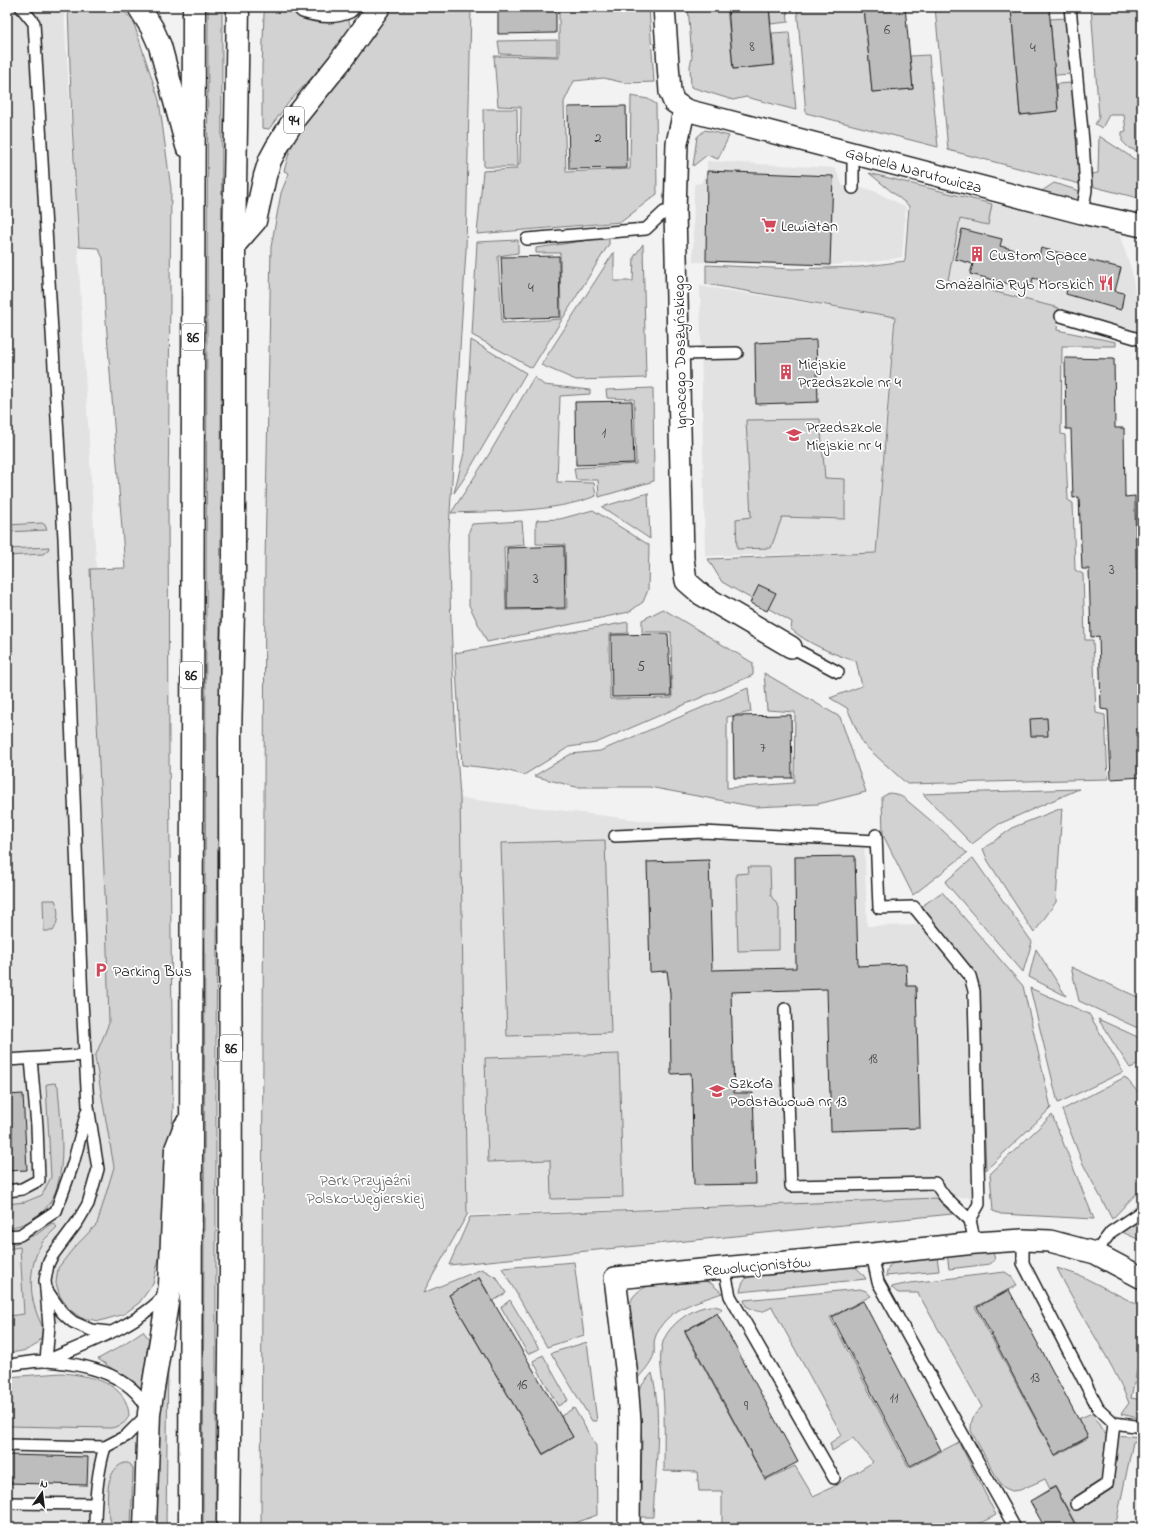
<svg xmlns="http://www.w3.org/2000/svg" width="1149" height="1535" viewBox="0 0 1149 1535" font-family="'Indie Flower',sans-serif">
	<style>
		.built { fill: #e2e2e2 }
		.green { fill: #d2d2d2; stroke: #777 }
		.building { fill: #bdbdbd; stroke: #1c1c1c }
		.lines { fill: none; stroke-linecap: round; stroke-linejoin: round }
		.service-casing { stroke: #1c1c1c; stroke-width: 14 }
		.minor-casing { stroke: #1c1c1c; stroke-width: 24 }
		.primary-casing { stroke: #1c1c1c; stroke-width: 25 }
		.service { stroke: #fff; stroke-width: 11 }
		.minor { stroke: #fff; stroke-width: 21 }
		.primary { stroke: #fff; stroke-width: 22 }
		.labels { text-anchor: middle; stroke-width: 3.5; stroke-linejoin: round; paint-order: stroke }
		.number-label { font-size: 14px; fill: #444 }
		.shield { fill: #fff; stroke: #606060; stroke-width: 1 }
		.shield-label { font-size: 15px; font-weight: bold; fill: #1c1c1c }
		.street-label { font-size: 16px; fill: #1c1c1c; stroke: #fff }
		.poi-label { font-size: 16px; fill: #1c1c1c; stroke: #fff; text-anchor: start }
		.park-label { font-size: 16px; fill: #5c5c5c; stroke: #fff }
	</style>
	<rect width="100%" height="100%" fill="#f2f2f2"/>
	<filter id="ink" filterUnits="userSpaceOnUse"><feTurbulence type="fractalNoise" baseFrequency=".025" numOctaves="2"/><feDisplacementMap in="SourceGraphic" scale="8" xChannelSelector="R" yChannelSelector="G"/><feConvolveMatrix kernelMatrix="1 2 1 2 8 2 1 2 1" color-interpolation-filters="sRGB"/></filter>
	<g filter="url(#ink)">
		<g class="built">
			<polygon points="7,7 64,7 137,1277 7,1352"/>
			<polygon points="707,161 835,168 843,186 864,188 874,191 906,207 902,257 882,261 830,265 693,262 694,184 701,183 707,171"/>
			<polygon points="992,204 1010,206 1119,233 1132,272 1139,323 1136,334 1059,308 948,280 960,218 987,225"/>
			<polygon points="700,286 894,317 875,553 705,556"/>
			<polygon points="460,798 647,821 864,833 867,926 922,925 966,985 972,1197 467,1215"/>
			<polygon points="126,1422 135,1422 136,1528 7,1528 7,1426 120,1426"/>
		</g>
		<g class="green">
			<polygon points="68,7 120,7 133,21 159,100 171,189 168,503 169,753 173,1110 165,1233 153,1284 139,1303 124,1314 100,1321 81,1318 69,1309 60,1296 56,1283 58,1268 72,1250 97,1224 114,1167 95,1057 109,1023 106,915 90,569 125,568 105,307 103,258 98,248 79,247 72,124"/>
			<polygon points="208,7 222,7 222,34 221,520 216,1045 216,1528 203,1528"/>
			<polygon points="270,7 283,7 303,16 327,19 348,19 353,33 289,102 269,129 262,128 262,68 264,13"/>
			<polygon points="389,7 405,7 404,11 406,7 471,7 466,250 448,545 455,721 460,798 467,1215 423,1293 482,1269 497,1278 506,1293 493,1301 479,1277 449,1295 543,1455 573,1437 561,1416 574,1408 596,1446 597,1515 562,1528 261,1528 265,562 271,247 281,193 289,173 284,171 294,135 332,84 373,37"/>
			<polygon points="559,7 649,7 654,82 625,83 604,78 574,81 564,102 566,172 630,169 631,96 648,99 656,104 657,194 621,222 477,234 483,171 516,169 518,167 484,167 483,109 517,109 518,166 520,163 521,107 498,106 494,56 559,57"/>
			<polygon points="688,7 727,7 733,69 775,65 772,33 789,32 796,110 746,97 733,100 691,87 690,66 692,58"/>
			<polygon points="769,7 787,7 788,22 771,24"/>
			<polygon points="797,7 864,7 872,92 913,89 910,56 929,55 938,147 806,113"/>
			<polygon points="935,7 1011,7 1020,115 1058,111 1056,84 1072,83 1080,184 948,150"/>
			<polygon points="1091,7 1142,7 1142,153 1129,148 1122,141 1122,132 1126,131 1124,115 1109,115 1102,128 1095,124 1099,118"/>
			<polygon points="1067,18 1073,74 1055,75 1050,19"/>
			<polygon points="557,40 557,56 500,54 498,41"/>
			<polygon points="705,130 729,136 718,159 707,155 693,166 697,137"/>
			<polygon points="1099,136 1142,164 1142,199 1091,186 1091,174 1098,173"/>
			<path d="M 869,173 L 992,204 L 988,225 L 960,219 L 948,280 L 1059,308 L 1057,330 L 1116,342 L 1116,346 L 1062,346 L 1061,434 L 1065,435 L 1068,500 L 1073,503 L 1075,570 L 1083,574 L 1085,640 L 1093,640 L 1096,713 L 1105,715 L 1108,779 L 907,784 L 863,744 L 847,708 L 830,698 L 862,686 L 856,661 C 837,656 806,643 791,629 L 792,622 L 722,582 L 708,559 L 876,553 L 895,317 L 706,284 L 706,265 L 793,269 L 860,267 L 905,261 L 909,206 Z"/>
			<polygon points="1054,183 1080,191 1081,203 1036,195"/>
			<polygon points="609,237 609,244 532,368 472,335 477,242 518,240 518,253 498,256 502,323 561,319 560,253 536,253 536,248"/>
			<polygon points="643,244 646,378 576,380 541,365 614,252 614,281 633,281 634,257"/>
			<polygon points="471,340 526,373 465,477 454,493 464,453"/>
			<path d="M 534,377 L 544,385 L 590,390 L 590,394 L 560,396 L 557,482 L 594,483 L 596,496 C 552,513 498,511 451,513 L 488,456 Z"/>
			<polygon points="653,388 654,481 599,497 598,480 576,480 574,468 636,464 634,399 607,398 606,390"/>
			<polygon points="820,419 825,478 845,479 845,519 782,517 771,548 737,549 736,519 751,517 746,420"/>
			<polygon points="648,493 650,539 602,507"/>
			<polygon points="593,510 649,545 648,590 643,602 629,612 487,642 469,605 469,531 472,524 522,521 524,545 504,547 506,610 567,609 565,545 536,544 536,523 537,520 560,519"/>
			<polygon points="42,523 45,525 47,530 7,532 7,525"/>
			<polygon points="49,547 48,550 43,554 7,556 7,549"/>
			<polygon points="663,609 753,663 753,675 596,743 569,747 524,775 505,770 462,765 455,653 628,622 628,633 609,634 610,699 672,698 671,632 642,632 642,620"/>
			<polygon points="764,673 840,717 866,792 818,804 756,807 649,787 576,787 534,776 571,754 600,751 748,688 751,712 727,717 727,788 794,783 795,712 767,710"/>
			<polygon points="1079,789 999,824 972,844 923,794"/>
			<polygon points="889,793 896,794 904,798 942,830 967,853 913,895 883,835 882,797"/>
			<polygon points="1062,808 1056,902 1034,933 988,861 983,849 1014,827"/>
			<polygon points="605,840 611,1033 507,1036 501,843"/>
			<polygon points="973,858 1032,942 1023,972 945,882"/>
			<polygon points="748,867 770,867 771,896 779,907 779,950 738,951 736,874 749,873"/>
			<polygon points="942,892 1023,986 1051,1108 986,1170 978,980 922,906"/>
			<path d="M 43,900 L 55,900 C 59,909 59,922 53,931 L 44,931 Z"/>
			<polygon points="1036,949 1066,996 1029,977"/>
			<polygon points="1071,967 1142,999 1142,1030 1079,1001"/>
			<polygon points="1030,988 1089,1014 1123,1072 1058,1103"/>
			<polygon points="1098,1019 1142,1039 1142,1063 1130,1068"/>
			<polygon points="619,1054 623,1197 551,1199 550,1160 488,1162 485,1058"/>
			<polygon points="1125,1077 1142,1097 1142,1188 1112,1219 1082,1162 1062,1110"/>
			<path d="M 55,1083 L 58,1086 C 61,1137 78,1218 7,1228 L 7,1204 L 25,1202 L 42,1195 L 51,1177 L 46,1086 L 47,1084 Z"/>
			<polygon points="1052,1115 1094,1219 1001,1214 993,1211 990,1174"/>
			<polygon points="937,1198 952,1214 449,1265 470,1217"/>
			<path d="M 52,1223 L 57,1227 C 53,1231 48,1236 44,1240 C 30,1260 28,1289 36,1311 C 38,1319 44,1326 42,1334 C 39,1350 20,1352 7,1353 L 7,1326 L 10,1325 L 9,1316 L 24,1314 L 20,1247 L 7,1249 L 7,1247 L 37,1234 Z"/>
			<polygon points="1133,1225 1142,1225 1142,1241 1122,1232"/>
			<polygon points="993,1252 995,1260 990,1264 949,1269 947,1253"/>
			<path d="M 937,1256 L 939,1271 L 886,1276 C 887,1271 888,1266 893,1263 C 902,1257 925,1257 937,1256 Z"/>
			<polygon points="574,1262 584,1335 547,1347 502,1268"/>
			<path d="M 848,1265 C 857,1267 861,1271 866,1279 L 740,1292 C 742,1281 746,1277 756,1272 Z"/>
			<path d="M 1057,1268 L 1081,1276 L 1142,1307 L 1142,1347 L 1131,1398 L 1142,1400 L 1142,1416 L 1138,1418 L 1121,1414 L 1129,1403 C 1110,1356 1079,1314 1057,1268 Z"/>
			<path d="M 1005,1272 L 1011,1276 L 1017,1285 L 975,1307 L 1055,1456 L 1088,1438 L 1078,1419 L 1092,1413 L 1104,1433 L 1113,1435 L 1142,1437 L 1142,1440 L 1133,1442 L 1115,1528 L 1078,1528 L 1055,1486 L 1050,1489 L 1045,1479 L 1020,1490 L 1012,1491 L 1005,1488 L 1001,1485 L 971,1431 C 971,1419 973,1415 982,1407 L 918,1293 L 898,1293 L 891,1287 L 910,1283 Z"/>
			<path d="M 704,1280 L 712,1284 L 722,1293 C 697,1302 664,1309 655,1338 C 653,1343 655,1349 654,1354 C 651,1364 643,1372 637,1379 L 629,1309 C 630,1305 631,1300 633,1297 C 647,1278 682,1281 704,1280 Z"/>
			<path d="M 860,1289 L 866,1291 L 871,1296 L 830,1317 L 909,1468 L 959,1442 L 996,1515 L 971,1528 L 722,1527 L 722,1491 L 699,1491 L 697,1472 L 664,1471 C 664,1443 665,1415 663,1388 C 662,1372 658,1358 663,1342 C 668,1325 694,1306 712,1306 C 715,1306 719,1307 721,1308 L 722,1310 L 684,1331 L 765,1480 L 795,1466 L 813,1496 L 833,1487 L 873,1462 L 853,1438 L 832,1451 L 830,1443 L 842,1435 L 772,1307 C 760,1314 758,1312 746,1306 L 744,1300 Z"/>
			<polygon points="510,1300 539,1349 528,1354 501,1307"/>
			<polygon points="143,1331 149,1339 141,1391 120,1374 98,1359 116,1349"/>
			<polygon points="587,1342 597,1421 592,1421 551,1353"/>
			<polygon points="543,1355 568,1400 558,1406 533,1361"/>
			<polygon points="168,1359 166,1528 155,1528 156,1393"/>
			<path d="M 61,1373 C 88,1375 128,1382 129,1416 C 125,1424 120,1426 111,1428 L 7,1426 L 7,1377 Z"/>
			<path d="M 652,1373 C 663,1416 655,1472 653,1517 L 640,1517 L 642,1441 L 638,1390 Z"/>
			<path d="M 124,1463 L 128,1463 L 131,1465 L 133,1469 L 131,1528 L 113,1528 C 106,1511 102,1471 124,1463 Z"/>
		</g>
		<g class="building">
			<polygon points="498,7 556,7 556,33 498,34"/>
			<polygon points="728,7 769,7 774,65 733,69"/>
			<polygon points="864,7 905,7 913,89 872,92"/>
			<polygon points="1011,7 1049,7 1058,111 1020,115"/>
			<polygon points="626,106 627,168 569,169 568,107"/>
			<polygon points="707,171 833,176 830,265 706,261"/>
			<polygon points="962,229 1002,239 1000,246 1039,256 1041,248 1121,268 1115,291 1124,293 1121,310 1066,294 1067,287 1033,278 1031,288 1022,286 1022,287 970,274 973,264 955,259"/>
			<polygon points="559,256 560,317 504,319 501,257"/>
			<polygon points="816,340 818,402 756,404 755,343"/>
			<polygon points="1065,358 1114,359 1115,428 1124,428 1125,497 1135,496 1136,568 1142,568 1142,777 1111,779 1108,710 1101,709 1099,636 1091,637 1089,569 1082,569 1079,497 1073,498 1071,429 1066,429"/>
			<polygon points="632,401 634,463 576,465 575,402"/>
			<polygon points="564,546 565,608 507,609 507,548"/>
			<polygon points="759,585 776,593 767,611 750,603"/>
			<polygon points="668,634 671,696 612,697 611,635"/>
			<polygon points="791,715 792,778 734,778 733,716"/>
			<polygon points="1047,718 1048,736 1031,736 1030,719"/>
			<polygon points="855,856 858,966 906,964 907,986 916,986 920,1128 831,1131 827,989 731,992 734,1093 753,1093 756,1184 694,1185 692,1095 691,1073 671,1074 670,993 667,971 650,972 647,862 709,860 712,970 796,968 795,857"/>
			<polygon points="23,1094 27,1170 7,1171 7,1095"/>
			<polygon points="479,1278 573,1437 543,1454 449,1295"/>
			<polygon points="1009,1290 1088,1437 1055,1455 977,1307"/>
			<polygon points="863,1301 941,1450 910,1466 832,1317"/>
			<polygon points="717,1313 798,1462 765,1479 685,1331"/>
			<polygon points="7,1455 88,1457 87,1485 7,1483"/>
			<polygon points="1055,1487 1077,1528 1045,1528 1030,1501"/>
		</g>
		<g class="lines">
			<g class="service-casing">
				<g id="service">
					<polyline points="21,7 34,23 64,538 82,1001 88,1106 98,1169 88,1204 78,1221 52,1256 48,1264 45,1281 46,1289 61,1311 67,1317 73,1322 91,1330 109,1332"/>
					<polyline points="1070,7 1083,141 1086,190 1082,213"/>
					<polyline points="853,188 853,164 856,154"/>
					<polyline points="527,239 646,229 664,212 675,212"/>
					<polyline points="1061,316 1142,340"/>
					<polyline points="679,354 737,353"/>
					<polyline points="791,647 838,672"/>
					<polyline points="876,835 879,908 914,907 970,976 974,991 979,1204 970,1220 975,1243"/>
					<polyline points="615,836 703,832 876,841"/>
					<polyline points="785,1009 791,1186 935,1183 945,1197 970,1220"/>
					<polyline points="7,1060 85,1055"/>
					<polyline points="7,1191 22,1189 39,1180 37,1126 31,1059"/>
					<polyline points="7,1236 20,1235 56,1211 73,1164 87,1111"/>
					<polyline points="1023,1240 1023,1263 1098,1408 1114,1423 1142,1427"/>
					<polyline points="1095,1253 1111,1232 1142,1211"/>
					<polyline points="872,1254 878,1282 1015,1528"/>
					<polyline points="724,1268 730,1296 834,1478"/>
					<path d="M 46,1361 C 82,1345 142,1324 166,1293"/>
					<polyline points="46,1361 49,1326 46,1290"/>
					<path d="M 7,1365 C 20,1364 34,1360 47,1361 C 85,1364 134,1374 149,1413 L 126,1436 L 105,1447 L 7,1445"/>
					<polyline points="7,1503 95,1504"/>
					<polyline points="1076,1504 1107,1484 1114,1423"/>
					<path d="M 95,1528 C 95,1501 97,1473 105,1447"/>
				</g>
			</g>
			<g class="minor-casing">
				<g id="minor">
					<polyline points="664,7 670,92 674,102 686,110 1082,213 1142,226"/>
					<polyline points="686,110 683,116 677,143 675,212 683,558 686,581 702,595 791,647"/>
					<polyline points="629,1528 630,1422 626,1368 615,1278 872,1254 975,1243 1023,1240 1050,1241 1095,1253 1142,1278"/>
				</g>
			</g>
			<g class="primary-casing">
				<g id="primary">
					<polyline points="139,7 152,28 160,46 187,146"/>
					<path d="M 305,7 C 318,11 335,13 348,7"/>
					<polyline points="234,245 255,221 265,176 270,160 277,147 295,118 339,63 379,7"/>
					<polyline points="145,1528 149,1413 170,1285 176,1149 185,1126"/>
					<polyline points="190,1528 194,7"/>
					<polyline points="228,1528 231,1266 230,737 234,569 234,245 238,7"/>
				</g>
			</g>
			<use href="#service" class="service"/>
			<use href="#minor" class="minor"/>
			<use href="#primary" class="primary"/>
		</g>
	</g>
	<defs>
		<g id="supermarket-bare" transform="scale(1.2)"><path d="M-6-5.5h2.5l.6 2H6L4.5 2H-2.5L-4.4-4H-6ZM-1.5 3.2a1.3 1.3 0 1 0 .1 0ZM3 3.2a1.3 1.3 0 1 0 .1 0Z" fill="#d1495b" stroke="#fff" stroke-width="2.5" paint-order="stroke"/></g>
		<g id="building-bare" transform="scale(1.2)"><path d="M-4-6H4V6H1V3H-1V6H-4ZM-2.5-4.3h1.7v1.8h-1.7ZM.8-4.3h1.7v1.8H.8ZM-2.5-1h1.7V.8h-1.7ZM.8-1h1.7V.8H.8Z" fill="#d1495b" stroke="#fff" stroke-width="2.5" paint-order="stroke"/></g>
		<g id="restaurant-bare" transform="scale(1.2)"><path d="M-5-6h1v4h1v-4h1v4h1v-4h1v5L-1.5 .5V6h-2V.5L-5-1ZM5-6V6H3V1.5H1.5Q1.5-4 5-6Z" fill="#d1495b" stroke="#fff" stroke-width="2.5" paint-order="stroke"/></g>
		<g id="school-bare" transform="scale(1.2)"><path d="M0-5L7-2L0 1L-7-2ZM-4 1L0 2.5L4 1V4Q0 6-4 4Z" fill="#d1495b" stroke="#fff" stroke-width="2.5" paint-order="stroke"/></g>
		<g id="parking-bare" transform="scale(1.2)"><path d="M-3.5-5.5H1a3.5 3.5 0 0 1 0 7H-1V5.5H-3.5ZM-1-3.4V-.6H.8a1.4 1.4 0 0 0 0-2.8Z" fill="#d1495b" stroke="#fff" stroke-width="2.5" paint-order="stroke"/></g>
	</defs>
	<g fill-rule="evenodd">
		<use href="#supermarket-bare" x="769" y="225"/>
		<use href="#building-bare" x="977" y="254"/>
		<use href="#restaurant-bare" x="1106" y="283"/>
		<use href="#building-bare" x="786" y="372"/>
		<use href="#school-bare" x="794" y="435"/>
		<use href="#parking-bare" x="101" y="970"/>
		<use href="#school-bare" x="717" y="1091"/>
	</g>
	<g class="labels">
		<g class="number-label">
			<text x="887" y="34">6</text>
			<text x="752" y="51">8</text>
			<text x="1033" y="52">4</text>
			<text x="598" y="142">2</text>
			<text x="531" y="292">4</text>
			<text x="604" y="437">1</text>
			<text x="1112" y="574">3</text>
			<text x="536" y="583">3</text>
			<text x="641" y="671">5</text>
			<text x="763" y="752">7</text>
			<text x="873" y="1063">18</text>
			<text x="1035" y="1382">13</text>
			<text x="522" y="1389">16</text>
			<text x="894" y="1402">11</text>
			<text x="746" y="1410">9</text>
		</g>
		<g class="shield">
			<rect x="284" y="107" width="20" height="26" rx="3"/>
			<rect x="182" y="324" width="22" height="26" rx="3"/>
			<rect x="180" y="662" width="22" height="26" rx="3"/>
			<rect x="220" y="1035" width="22" height="26" rx="3"/>
		</g>
		<g class="shield-label">
			<text x="294" y="125">94</text>
			<text x="193" y="342">86</text>
			<text x="191" y="680">86</text>
			<text x="231" y="1053">86</text>
		</g>
		<g class="street-label">
			<text transform="translate(914 169) rotate(15)" y="6">Gabriela Narutowicza</text>
			<text transform="translate(679 352) rotate(-91)" y="6">Ignacego Daszyńskiego</text>
			<text transform="translate(757 1265) rotate(-5)" y="6">Rewolucjonistów</text>
		</g>
		<g class="poi-label">
			<text x="781" y="231">Lewiatan</text>
			<text x="989" y="260">Custom Space</text>
			<text x="1094" y="289" text-anchor="end">Smażalnia Ryb Morskich</text>
			<text x="798" y="369">Miejskie<tspan x="798" dy="18">Przedszkole nr 4</tspan></text>
			<text x="806" y="432">Przedszkole<tspan x="806" dy="18">Miejskie nr 4</tspan></text>
			<text x="113" y="976">Parking Bus</text>
			<text x="729" y="1088">Szkoła<tspan x="729" dy="18">Podstawowa nr 13</tspan></text>
		</g>
		<g class="park-label">
			<text x="365" y="1185">Park Przyjaźni<tspan x="365" dy="18">Polsko–Węgierskiej</tspan></text>
		</g>
	</g>
	<rect width="1149" height="1535" fill="none" stroke="#fff" stroke-width="24"/>
	<rect x="12" y="12" width="1125" height="1511" fill="none" stroke="#1c1c1c" stroke-width="1.5" filter="url(#ink)"/>
	<g transform="translate(42 1493) rotate(14)" stroke="#ffffff" stroke-width="3" paint-order="stroke">
	<path d="M0-3L7 15L0 10L-7 15Z" fill="#1c1c1c"/>
	<text y="-6" font-size="11" font-weight="bold" text-anchor="middle" fill="#1c1c1c">N</text>
	</g>
</svg>
